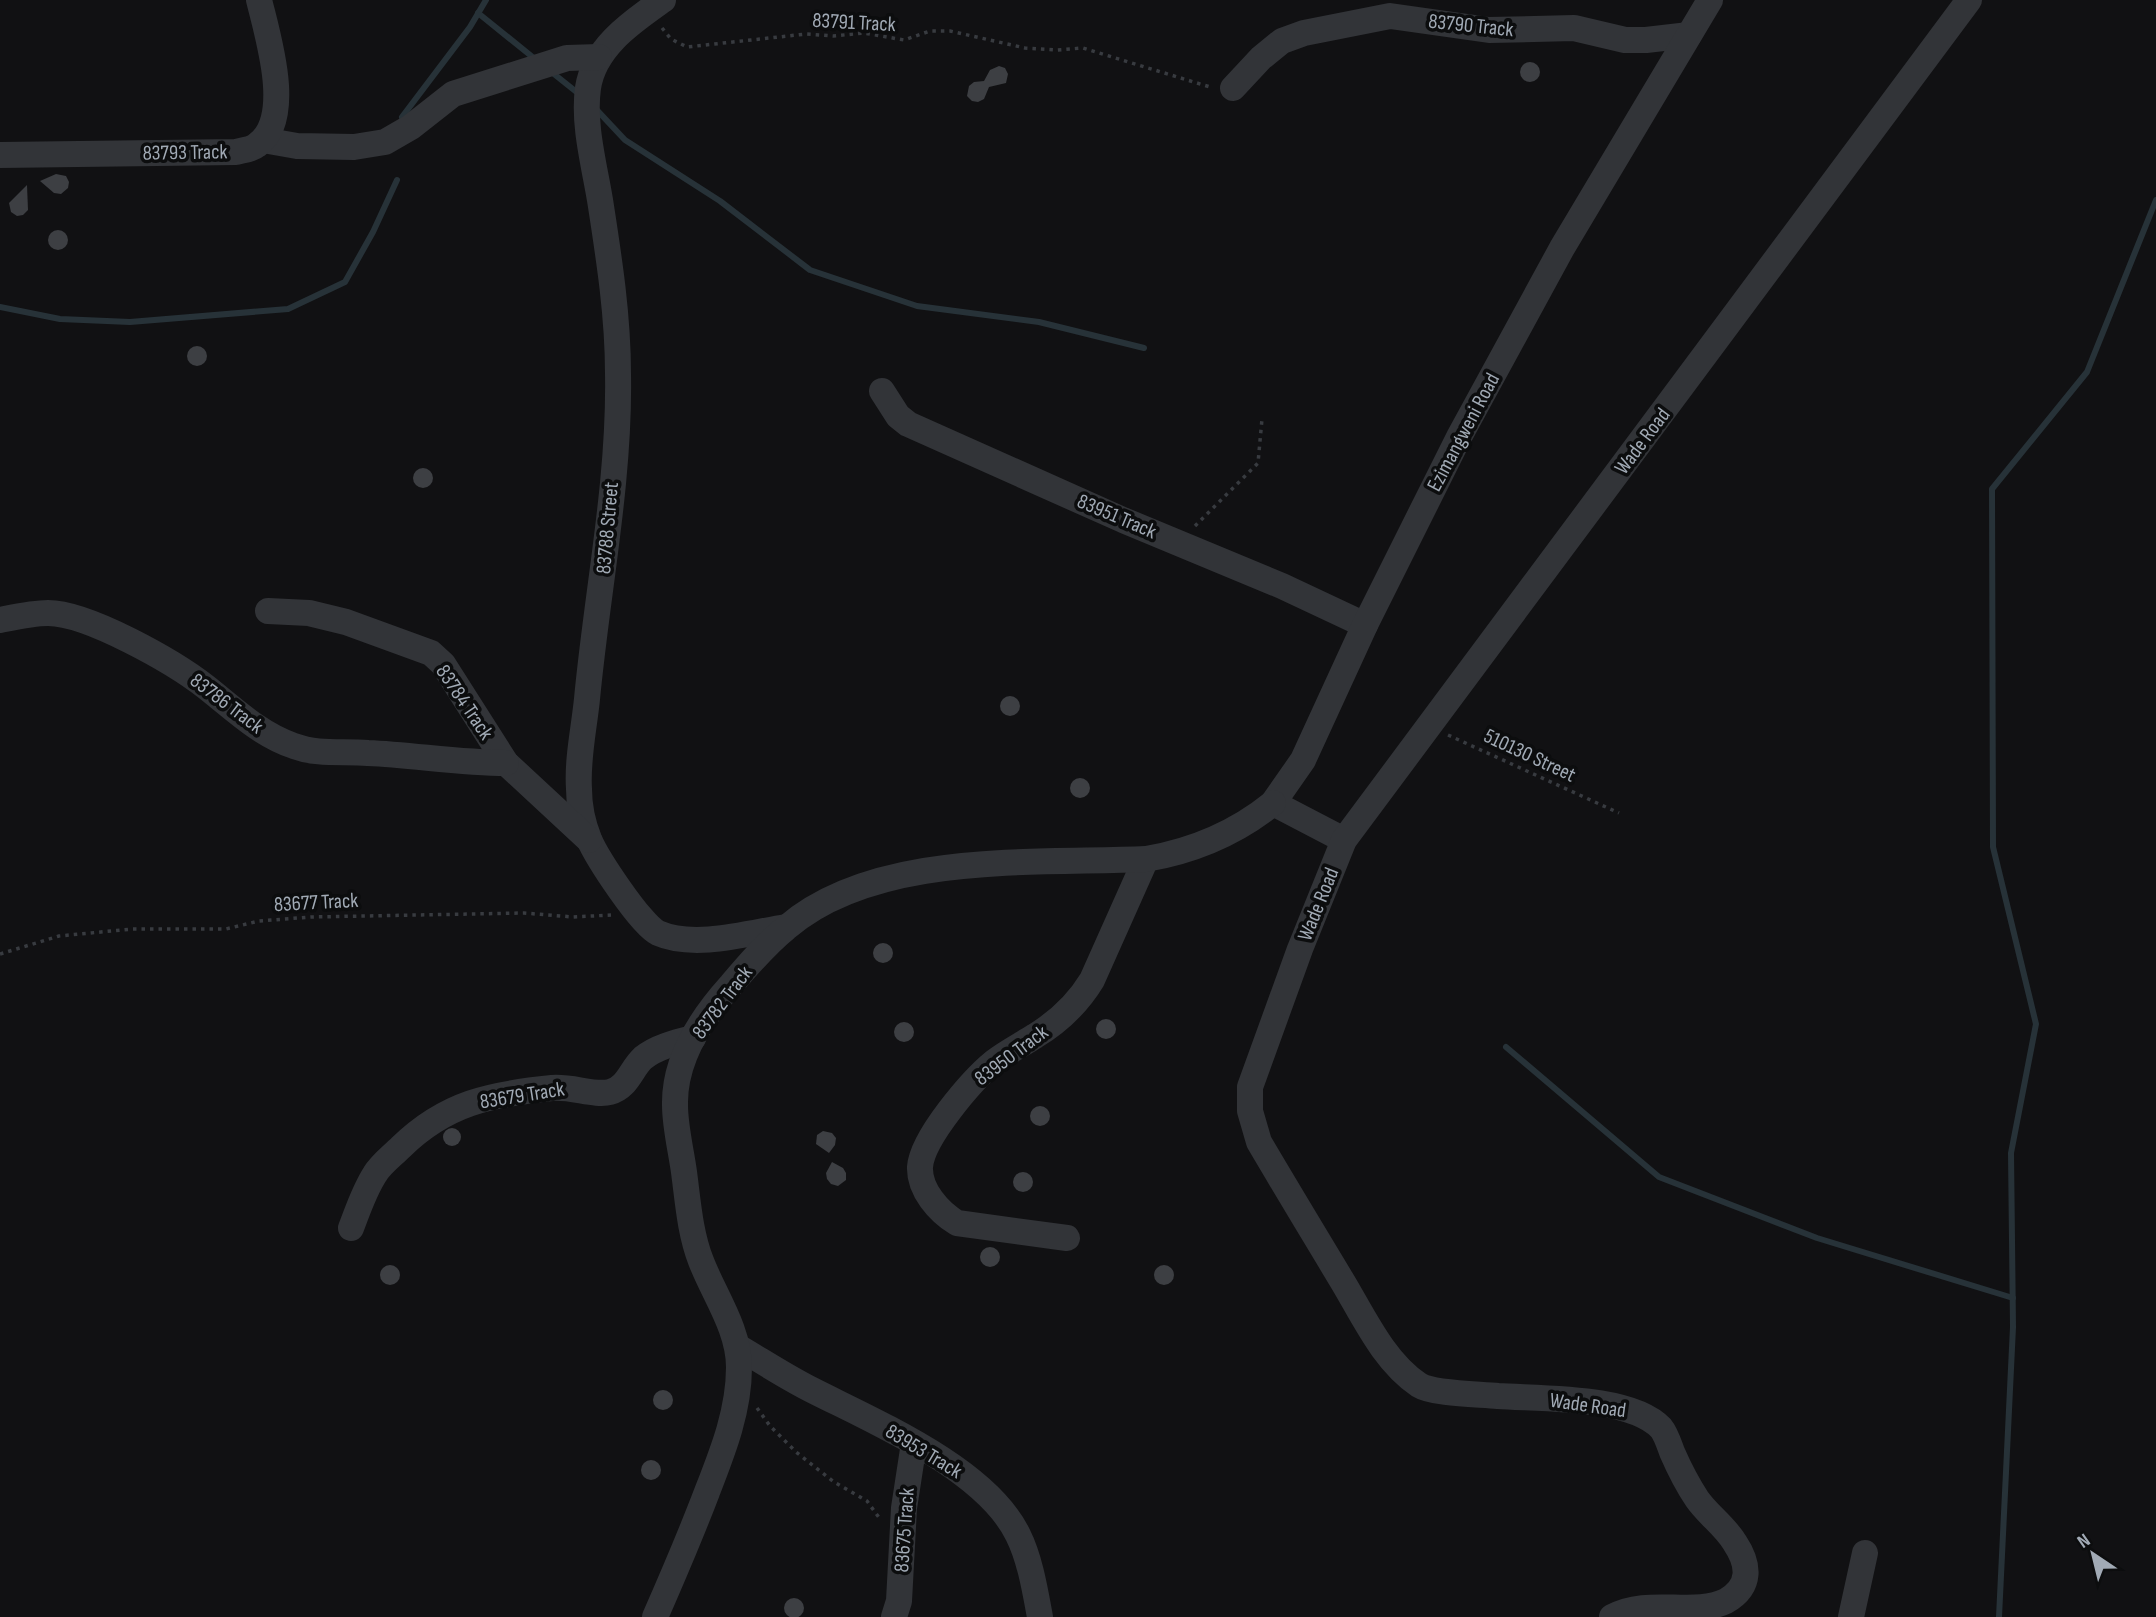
<svg xmlns="http://www.w3.org/2000/svg" width="2156" height="1617" viewBox="0 0 2156 1617" font-family="'Sofia Sans Condensed',sans-serif">
	<style>
		.lines { fill: none; stroke-linecap: round; stroke-linejoin: round }
		.stream { stroke: #273238; stroke-width: 6 }
		.building { fill: #3d3f43 }
		.path { stroke: #383b40; stroke-width: 3.5; stroke-dasharray: 3.5 5; stroke-linecap: butt }
		.minor { stroke: #323438; stroke-width: 26 }
		.labels { text-anchor: middle; stroke-width: 7; stroke-linejoin: round; paint-order: stroke }
		.street-label { font-size: 21px; fill: #a1aab5; stroke: #0c0d0e }
	</style>
	<rect width="100%" height="100%" fill="#111113"/>
	<g class="lines">
		<g class="stream">
			<polyline points="478,13 535,59"/>
			<polyline points="549,70 579,94"/>
			<polyline points="595,108 625,140 720,201 810,270 917,306 1039,322 1144,348"/>
			<polyline points="402,117 470,27 486,0"/>
			<polyline points="0,307 60,319 130,322 288,309 345,282 373,232 397,180"/>
			<polyline points="1506,1047 1659,1177 1817,1238 2013,1298"/>
			<polyline points="1999,1617 2013,1327 2011,1153 2036,1024 1993,847 1992,489 2087,372 2156,200"/>
		</g>
	</g>
	<g class="building">
		<circle cx="1530" cy="72" r="10"/>
		<polygon points="999,66 1005,68 1008,74 1006,83 989,87 984,99 978,102 972,101 967,96 969,86 974,82 984,81 990,70"/>
		<polygon points="56,174 66,176 69,182 68,188 61,194 54,193 40,181"/>
		<polygon points="27,185 28,210 23,215 17,216 11,212 9,203"/>
		<circle cx="58" cy="240" r="10"/>
		<circle cx="197" cy="356" r="10"/>
		<circle cx="423" cy="478" r="10"/>
		<circle cx="1010" cy="706" r="10"/>
		<circle cx="1080" cy="788" r="10"/>
		<circle cx="883" cy="953" r="10"/>
		<circle cx="1106" cy="1029" r="10"/>
		<circle cx="904" cy="1032" r="10"/>
		<circle cx="1040" cy="1116" r="10"/>
		<circle cx="452" cy="1137" r="9"/>
		<polygon points="823,1131 832,1133 836,1138 835,1145 829,1153 816,1144 817,1135"/>
		<polygon points="832,1162 843,1168 846,1173 846,1180 838,1186 831,1184 827,1179 826,1173"/>
		<circle cx="1023" cy="1182" r="10"/>
		<circle cx="990" cy="1257" r="10"/>
		<circle cx="390" cy="1275" r="10"/>
		<circle cx="1164" cy="1275" r="10"/>
		<circle cx="663" cy="1400" r="10"/>
		<circle cx="651" cy="1470" r="10"/>
		<circle cx="794" cy="1608" r="10"/>
	</g>
	<g class="lines">
		<g class="path">
			<polyline points="662,28 671,39 687,47 806,34 833,36 864,33 904,40 930,31 950,31 1025,48 1057,50 1083,48 1210,87"/>
			<polyline points="1195,526 1258,463 1262,419"/>
			<polyline points="1448,735 1619,813"/>
			<polyline points="0,954 59,936 132,929 226,929 259,921 311,917 524,913 573,917 611,915"/>
			<polyline points="757,1408 770,1426 796,1452 834,1482 867,1501 880,1519"/>
		</g>
		<g class="minor">
			<path d="M 663,0 C 632,22 594,47 588,88 C 583,124 594,164 600,200 C 609,258 618,315 618,374 C 620,482 597,592 587,699 C 584,729 577,759 579,789 C 579,805 583,824 589,839 C 597,858 641,925 658,933 C 694,949 749,933 786,927"/>
			<polyline points="1233,88 1261,58 1282,41 1304,33 1390,16 1489,30 1574,28 1625,40 1646,40 1689,35"/>
			<polyline points="263,140 297,146 354,147 385,142 411,127 453,94 567,58 599,57"/>
			<path d="M 0,155 L 236,152 C 243,150 251,150 257,145 C 294,119 268,37 259,0"/>
			<polyline points="882,391 898,416 908,424 1123,520 1282,586 1365,625"/>
			<polyline points="268,611 309,613 346,622 431,653 443,664 506,763 589,840"/>
			<path d="M 0,620 C 15,617 33,613 48,613 C 88,613 174,662 206,687 C 234,709 259,734 294,746 C 318,755 342,751 368,753 C 414,755 460,763 506,763"/>
			<polyline points="1344,840 1273,803 1303,760 1365,625 1459,437 1562,248 1710,0"/>
			<path d="M 351,1228 C 358,1210 364,1191 375,1174 C 381,1164 392,1156 401,1147 C 446,1103 491,1094 552,1088 C 571,1086 595,1096 610,1092 C 628,1087 631,1069 643,1058 C 656,1047 677,1042 693,1038"/>
			<path d="M 1067,1238 L 957,1223 C 939,1212 919,1190 920,1167 C 922,1138 972,1080 994,1062 C 1007,1052 1021,1045 1035,1036 C 1058,1022 1078,1003 1092,980 L 1146,859"/>
			<path d="M 738,1347 C 762,1361 786,1377 812,1390 C 875,1422 986,1469 1018,1535 C 1030,1559 1035,1590 1040,1617"/>
			<path d="M 655,1617 C 673,1576 691,1534 707,1492 C 723,1451 739,1411 739,1367 C 739,1329 714,1295 701,1261 C 690,1233 688,1202 684,1172 C 681,1150 675,1127 675,1105 C 674,1060 702,1017 731,985 C 748,965 766,944 786,928 C 875,851 1035,864 1146,859 C 1193,851 1236,833 1273,803"/>
			<polyline points="894,1617 899,1601 904,1508 914,1443"/>
			<path d="M 1612,1617 C 1649,1597 1693,1617 1726,1601 C 1752,1586 1749,1564 1735,1543 C 1725,1526 1708,1515 1697,1499 C 1687,1484 1679,1468 1672,1452 C 1669,1444 1666,1434 1661,1428 C 1631,1396 1541,1399 1498,1396 C 1479,1394 1433,1394 1419,1385 C 1383,1361 1363,1315 1341,1279 C 1314,1234 1286,1188 1259,1142 L 1250,1111 L 1250,1087 L 1300,949 L 1344,840 L 1969,0"/>
			<polyline points="1851,1617 1865,1553"/>
		</g>
	</g>
	<g class="labels">
		<g class="street-label">
			<text transform="translate(854 22) rotate(3)" y="7">83791 Track</text>
			<text transform="translate(1471 25) rotate(6)" y="7">83790 Track</text>
			<text transform="translate(185 152) rotate(-1)" y="7">83793 Track</text>
			<text transform="translate(1463 432) rotate(-62)" y="7">Ezimangweni Road</text>
			<text transform="translate(1642 441) rotate(-53)" y="7">Wade Road</text>
			<text transform="translate(1117 516) rotate(23)" y="7">83951 Track</text>
			<text transform="translate(607 528) rotate(-85)" y="7">83788 Street</text>
			<text transform="translate(465 702) rotate(56)" y="7">83784 Track</text>
			<text transform="translate(227 703) rotate(37)" y="7">83786 Track</text>
			<text transform="translate(1530 755) rotate(25)" y="7">510130 Street</text>
			<text transform="translate(316 902) rotate(-3)" y="7">83677 Track</text>
			<text transform="translate(1318 904) rotate(-68)" y="7">Wade Road</text>
			<text transform="translate(722 1002) rotate(-53)" y="7">83782 Track</text>
			<text transform="translate(1011 1055) rotate(-37)" y="7">83950 Track</text>
			<text transform="translate(522 1095) rotate(-9)" y="7">83679 Track</text>
			<text transform="translate(1588 1405) rotate(8)" y="7">Wade Road</text>
			<text transform="translate(924 1451) rotate(31)" y="7">83953 Track</text>
			<text transform="translate(904 1530) rotate(-86)" y="7">83675 Track</text>
		</g>
	</g>
	<g transform="translate(2093 1554) rotate(325)" stroke="#0c0d0e" stroke-width="5" paint-order="stroke">
	<path d="M0-5L12 26L0 18L-12 26Z" fill="#a1aab5"/>
	<text y="-10" font-size="19" font-weight="bold" text-anchor="middle" fill="#a1aab5">N</text>
	</g>
</svg>
